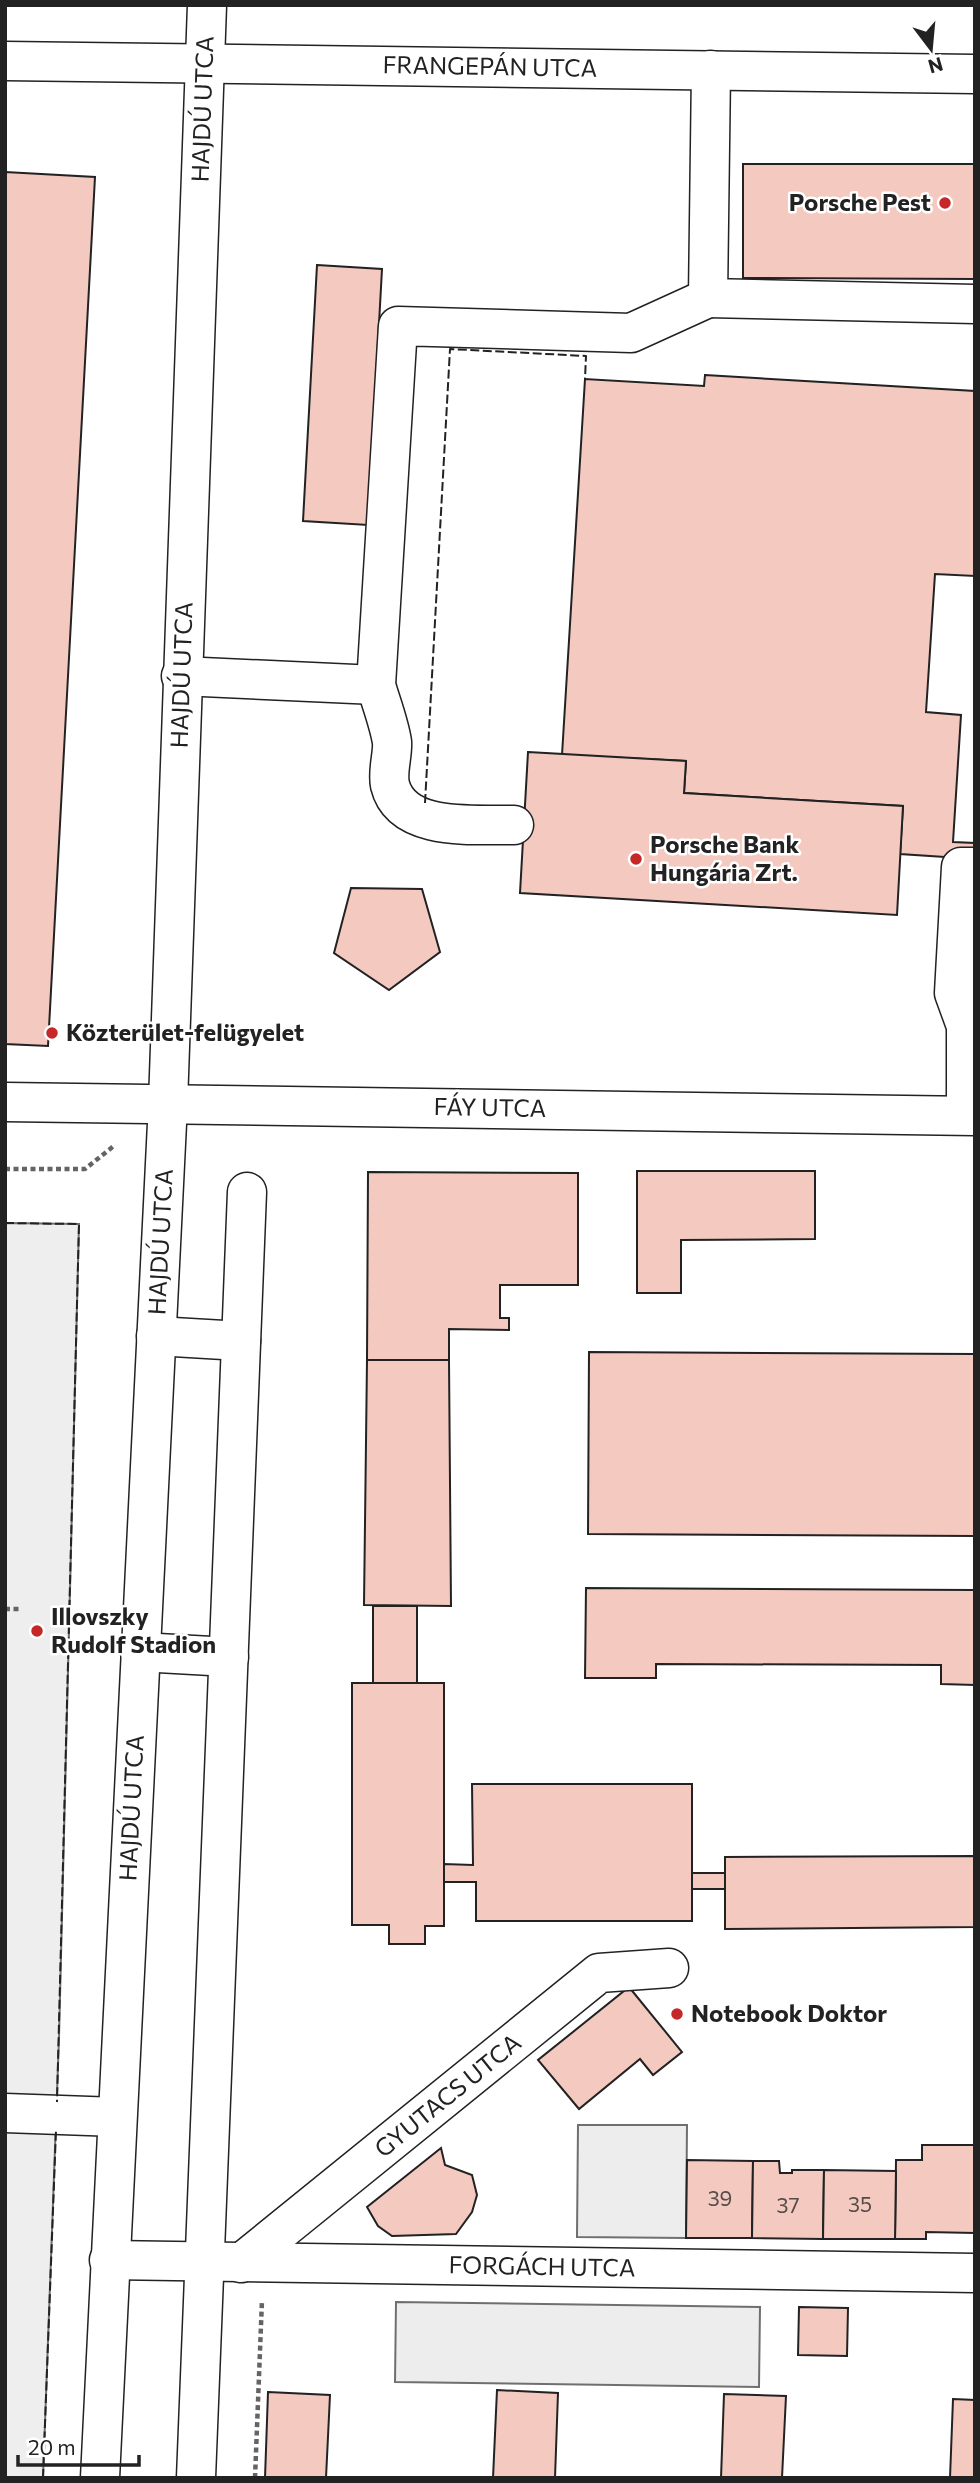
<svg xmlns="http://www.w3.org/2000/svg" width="980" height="2483" viewBox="0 0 980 2483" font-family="Commissioner,sans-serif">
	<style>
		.green { fill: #eee; stroke: #6f6f6f; stroke-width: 2 }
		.parking { fill: #ededed; stroke: #6f6f6f; stroke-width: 2 }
		.building { fill: #f3c9c0; stroke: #222; stroke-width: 2 }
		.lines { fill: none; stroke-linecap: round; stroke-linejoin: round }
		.minor-casing { stroke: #222; stroke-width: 41 }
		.path { stroke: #646464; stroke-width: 4.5; stroke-dasharray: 5 3.5; stroke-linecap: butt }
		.minor { stroke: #fff; stroke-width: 38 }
		.fence { stroke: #222; stroke-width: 2; stroke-dasharray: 9 3.5; stroke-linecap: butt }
		.poi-dot { fill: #c62828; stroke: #fff; stroke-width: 2.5 }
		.labels { text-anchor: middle; stroke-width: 5; stroke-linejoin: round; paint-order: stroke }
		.number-label { font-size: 21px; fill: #564c4a }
		.street-label { font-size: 24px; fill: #222; stroke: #fff }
		.poi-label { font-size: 24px; font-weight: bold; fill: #222; stroke: #fff; text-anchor: start }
	</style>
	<rect width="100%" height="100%" fill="#fff"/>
	<polygon class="green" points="5,1223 79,1224 59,2038 43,2478 5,2478"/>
	<g class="parking">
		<polygon points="578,2125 687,2125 686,2238 577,2237"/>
		<polygon points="396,2302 760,2307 759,2387 395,2382"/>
	</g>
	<g class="building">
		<polygon points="743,164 975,164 975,279 743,278"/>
		<polygon points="5,172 95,177 48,1046 5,1044"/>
		<polygon points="317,265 382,269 368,525 303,521"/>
		<polygon points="705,375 975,391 975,576 935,574 926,712 961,715 953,842 975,843 975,859 900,854 903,806 684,793 686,761 562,755 585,379 704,386"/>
		<polygon points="528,752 686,761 684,793 903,806 897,915 520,893"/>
		<polygon points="351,888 422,889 440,952 389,990 334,953"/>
		<polygon points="637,1171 815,1171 815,1239 681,1240 681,1293 637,1293"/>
		<polygon points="368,1172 578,1173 578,1285 500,1285 500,1318 509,1318 509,1330 449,1329 449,1360 367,1360"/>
		<polygon points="589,1352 975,1354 975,1536 588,1534"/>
		<polygon points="367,1360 449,1360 451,1606 364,1605"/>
		<polygon points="586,1588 975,1590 975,1685 941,1684 941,1665 656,1664 656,1678 585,1678"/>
		<rect x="373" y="1606" width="44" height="77"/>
		<polygon points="352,1683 444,1683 444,1926 425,1926 425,1944 389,1944 389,1925 352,1925"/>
		<polygon points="472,1784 692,1784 692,1921 476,1921 476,1882 444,1882 444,1864 473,1865"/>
		<polygon points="975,1856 975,1927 725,1929 725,1857"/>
		<rect x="692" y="1873" width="33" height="16"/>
		<polygon points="629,1987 682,2052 653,2075 640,2059 579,2109 538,2060"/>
		<polygon points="922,2145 975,2145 975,2233 926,2232 926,2239 895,2239 896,2160 922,2160"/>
		<polygon points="441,2148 445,2165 472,2175 477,2195 472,2212 456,2234 392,2236 378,2226 367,2207"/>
		<polygon points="687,2160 753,2161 752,2238 686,2238"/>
		<polygon points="753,2161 779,2161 780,2173 792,2173 792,2170 824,2170 823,2239 752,2238"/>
		<polygon points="824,2170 896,2171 895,2239 823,2239"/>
		<polygon points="799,2307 848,2308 847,2356 798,2355"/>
		<polygon points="497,2390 558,2393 555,2478 493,2478"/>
		<polygon points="268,2392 330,2395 326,2478 265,2478"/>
		<polygon points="724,2394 786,2396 782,2478 721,2478"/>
		<polygon points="953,2399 975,2400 975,2478 950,2478"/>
	</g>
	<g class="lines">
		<g class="minor-casing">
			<g id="minor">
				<polyline points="5,61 975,74"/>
				<polyline points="711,70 708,298 975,304"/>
				<polyline points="181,676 376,685"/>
				<path d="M 514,825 C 476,824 402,833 390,785 C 387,771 393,755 392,742 C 389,723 381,703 376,685 L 398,326 L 631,333 L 708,298"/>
				<polyline points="5,1102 975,1116"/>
				<polyline points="966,1115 966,1026 954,993 961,867 975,867"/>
				<polyline points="156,1336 241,1341"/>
				<polyline points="140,1652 229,1657"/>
				<polyline points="5,2113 117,2117"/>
				<polyline points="109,2260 975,2273"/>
				<polyline points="241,2263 599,1973 669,1968"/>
				<polyline points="100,2478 168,1103 207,5"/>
				<polyline points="196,2478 247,1192"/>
			</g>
		</g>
		<g class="path">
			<polyline points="5,1169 85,1169 115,1145"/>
			<polyline points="5,1609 21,1609"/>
			<polyline points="255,2478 262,2300"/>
		</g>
		<use href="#minor" class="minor"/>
		<g class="fence">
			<polyline points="425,803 450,349 586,356 585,379"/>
			<polyline points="5,1223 79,1224 57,2102"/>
			<polyline points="43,2478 56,2130"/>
		</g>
	</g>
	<g class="poi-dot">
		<circle cx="945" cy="203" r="7"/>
		<circle cx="636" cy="859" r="7"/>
		<circle cx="52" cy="1033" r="7"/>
		<circle cx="37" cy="1631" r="7"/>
		<circle cx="677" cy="2014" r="7"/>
	</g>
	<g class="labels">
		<g class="number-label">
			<text x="720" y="2206">39</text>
			<text x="860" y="2212">35</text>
			<text x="788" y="2213">37</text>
		</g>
		<g class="street-label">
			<text transform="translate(490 67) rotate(1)" y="8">FRANGEPÁN UTCA</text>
			<text transform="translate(203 109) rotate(-88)" y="8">HAJDÚ UTCA</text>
			<text transform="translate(182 675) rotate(-88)" y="8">HAJDÚ UTCA</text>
			<text transform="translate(490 1108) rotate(1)" y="8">FÁY UTCA</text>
			<text transform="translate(161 1242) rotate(-87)" y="8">HAJDÚ UTCA</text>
			<text transform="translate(132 1808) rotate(-87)" y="8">HAJDÚ UTCA</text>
			<text transform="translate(448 2096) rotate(-39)" y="8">GYUTACS UTCA</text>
			<text transform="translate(542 2267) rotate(1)" y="8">FORGÁCH UTCA</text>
		</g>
		<g class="poi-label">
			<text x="931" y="211" text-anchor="end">Porsche Pest</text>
			<text x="650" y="853">Porsche Bank<tspan x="650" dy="28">Hungária Zrt.</tspan></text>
			<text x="66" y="1041">Közterület-felügyelet</text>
			<text x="51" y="1625">Illovszky<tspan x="51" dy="28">Rudolf Stadion</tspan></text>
			<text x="691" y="2022">Notebook Doktor</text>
		</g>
	</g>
	<rect width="980" height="2483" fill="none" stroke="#222222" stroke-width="14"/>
	<g transform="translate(931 49) rotate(164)" stroke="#ffffff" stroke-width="5" paint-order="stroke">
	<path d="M0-5L12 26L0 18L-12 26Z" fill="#222222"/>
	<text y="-10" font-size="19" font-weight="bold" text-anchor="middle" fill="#222222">N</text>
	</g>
	<path d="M18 2455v10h121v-10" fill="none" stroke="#222222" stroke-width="3.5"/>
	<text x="28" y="2455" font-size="21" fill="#222222" stroke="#ffffff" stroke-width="5" paint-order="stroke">20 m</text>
</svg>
